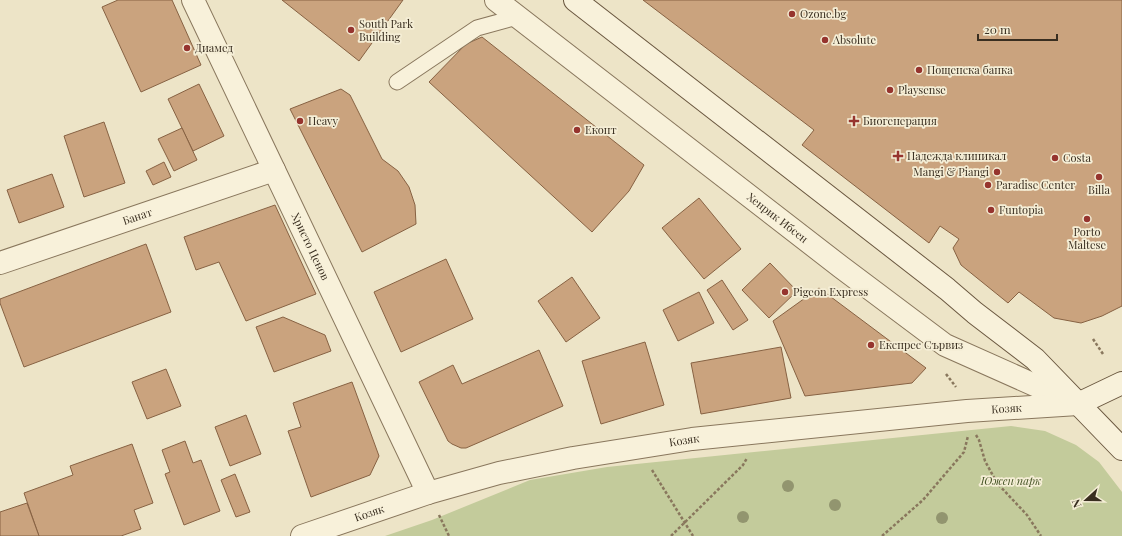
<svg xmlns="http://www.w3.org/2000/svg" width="1122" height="536" viewBox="0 0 1122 536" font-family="'Playfair Display',serif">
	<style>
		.green { fill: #c3cb9b }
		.building { fill: #caa37e; stroke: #876243 }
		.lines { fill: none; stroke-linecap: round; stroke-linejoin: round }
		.lane-casing { stroke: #89775d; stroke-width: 17 }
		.street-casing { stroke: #89775d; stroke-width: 24 }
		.secondary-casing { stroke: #6b5840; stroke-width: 24 }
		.path { stroke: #89775d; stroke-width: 2.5; stroke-dasharray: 3 2; stroke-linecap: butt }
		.lane { stroke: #f8f1da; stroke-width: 15 }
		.street { stroke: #f8f1da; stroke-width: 22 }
		.secondary { stroke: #f8f1da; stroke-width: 22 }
		.tree { fill: #92956f }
		.poi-dot { fill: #96342e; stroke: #f5eed6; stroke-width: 1.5 }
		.labels { text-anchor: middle; stroke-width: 3.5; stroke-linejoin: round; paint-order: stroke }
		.poi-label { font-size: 11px; fill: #392e20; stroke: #f5eed6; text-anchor: start }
		.street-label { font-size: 11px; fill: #392e20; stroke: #f5eed6 }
		.park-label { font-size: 11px; font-style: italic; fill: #475527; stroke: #f5eed6 }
	</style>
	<rect width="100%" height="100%" fill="#ede4c7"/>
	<polygon class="green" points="1011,426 1045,431 1076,445 1099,462 1122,492 1122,536 385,536 432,520 530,480 607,467"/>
	<g class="building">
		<polygon points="118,0 172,0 201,65 141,92 102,7"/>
		<polygon points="282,0 403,0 359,61"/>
		<polygon points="643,0 1122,0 1122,306 1102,316 1081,323 1054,318 1019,292 1008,303 961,265 953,248 959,239 940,226 929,243 802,145 814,130"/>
		<polygon points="482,37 644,165 629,191 592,232 429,82 466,44"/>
		<polygon points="199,84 224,136 193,151 168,99"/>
		<polygon points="341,89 350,95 382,159 398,171 409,187 415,205 416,224 362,252 290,109"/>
		<polygon points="104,122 125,183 84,197 64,136"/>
		<polygon points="182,128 197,160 174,171 158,139"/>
		<polygon points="164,162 171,177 153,185 146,171"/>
		<polygon points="52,174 64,207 19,223 7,190"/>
		<polygon points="699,198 741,249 704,279 662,228"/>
		<polygon points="275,205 316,294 246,321 219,262 196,270 184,237"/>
		<polygon points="146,244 171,312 24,367 0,303 0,299"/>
		<polygon points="446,259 473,319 401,352 374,292"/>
		<polygon points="770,263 797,291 769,318 742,290"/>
		<polygon points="572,277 600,318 566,342 538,301"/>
		<polygon points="722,280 748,320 733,330 707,290"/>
		<polygon points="819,288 926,368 912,383 805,396 773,321"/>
		<polygon points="699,292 714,323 678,341 663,310"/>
		<polygon points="283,317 325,335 331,351 274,372 256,327"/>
		<polygon points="645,342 664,405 601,424 582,361"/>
		<polygon points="781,347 791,398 701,414 691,363"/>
		<polygon points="539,350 563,406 466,448 461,448 452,444 448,441 419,382 453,365 462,384"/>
		<polygon points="166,369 181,406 147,419 132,382"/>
		<polygon points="352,382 379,456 370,475 311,497 288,431 301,427 293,403"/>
		<polygon points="246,415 261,454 230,466 215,427"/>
		<polygon points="185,441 193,463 201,460 220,511 184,525 165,474 170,472 162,450"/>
		<polygon points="132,444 153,503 134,510 141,529 121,536 39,536 24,493 73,475 70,466"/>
		<polygon points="235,474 250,512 236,517 221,480"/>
		<polygon points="27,503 39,536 0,536 0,512"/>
	</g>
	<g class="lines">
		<g class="lane-casing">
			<polyline id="lane" points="397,82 477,28 517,17"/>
		</g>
		<g class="street-casing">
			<g id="street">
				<path id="s1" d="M 193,0 L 428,493"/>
				<path id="s2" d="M 496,0 L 841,267 L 945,345 L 1075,403"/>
				<path id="s3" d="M 0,263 L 274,170"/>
				<path id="s4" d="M 302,536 L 428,493 L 499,473 L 573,458 L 692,439 L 967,411 L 1078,404"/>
			</g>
		</g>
		<g class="secondary-casing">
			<g id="secondary">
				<polyline points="575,0 947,289 975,313 1035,359 1122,449"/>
				<polyline points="1078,404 1122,383"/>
			</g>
		</g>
		<g class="path">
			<polyline points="1093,339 1103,354"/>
			<polyline points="946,374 956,387"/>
			<polyline points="976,435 979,440 985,461 997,483 1027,515 1041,536"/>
			<polyline points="652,470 693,536"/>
			<polyline points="439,515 449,536"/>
			<polyline points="671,536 743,465 747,458"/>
			<polyline points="882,536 923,500 964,452 968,436"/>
		</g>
		<use href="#lane" class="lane"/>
		<use href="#street" class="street"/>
		<use href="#secondary" class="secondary"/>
	</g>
	<g class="tree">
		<circle cx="788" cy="486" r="6"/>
		<circle cx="835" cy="505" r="6"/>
		<circle cx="743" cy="517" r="6"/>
		<circle cx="942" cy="518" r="6"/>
	</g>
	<g class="poi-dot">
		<circle cx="792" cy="14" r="4"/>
		<circle cx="351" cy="30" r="4"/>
		<circle cx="825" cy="40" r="4"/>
		<circle cx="187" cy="48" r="4"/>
		<circle cx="919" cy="70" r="4"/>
		<circle cx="890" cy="90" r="4"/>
		<circle cx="300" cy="121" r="4"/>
		<path d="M852 115h4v4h4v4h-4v4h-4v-4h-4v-4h4z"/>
		<circle cx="577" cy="130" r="4"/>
		<path d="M896 150h4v4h4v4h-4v4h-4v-4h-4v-4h4z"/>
		<circle cx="1055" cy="158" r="4"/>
		<circle cx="997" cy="172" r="4"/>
		<circle cx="1099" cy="177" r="4"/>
		<circle cx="988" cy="185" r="4"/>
		<circle cx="991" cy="210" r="4"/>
		<circle cx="1087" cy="219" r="4"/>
		<circle cx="785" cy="292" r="4"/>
		<circle cx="871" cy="345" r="4"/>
	</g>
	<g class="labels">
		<g class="poi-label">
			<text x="800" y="18">Ozone.bg</text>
			<text x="359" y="28">South Park<tspan x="359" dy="13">Building</tspan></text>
			<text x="833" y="44">Absolute</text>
			<text x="195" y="52">Диамед</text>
			<text x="927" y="74">Пощенска банка</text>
			<text x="898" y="94">Playsense</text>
			<text x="308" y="125">Heavy</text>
			<text x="863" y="125">Биогенерация</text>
			<text x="585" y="134">Еконт</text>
			<text x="907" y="160">Надежда клиникал</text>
			<text x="1063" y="162">Costa</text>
			<text x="989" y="176" text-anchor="end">Mangi &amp; Piangi</text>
			<text x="996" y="189">Paradise Center</text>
			<text x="1099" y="194" text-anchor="middle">Billa</text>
			<text x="999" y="214">Funtopia</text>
			<text x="1087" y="236" text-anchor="middle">Porto<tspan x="1087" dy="13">Maltese</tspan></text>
			<text x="793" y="296">Pigeon Express</text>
			<text x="879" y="349">Експрес Сървиз</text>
		</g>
		<g class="street-label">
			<text dy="4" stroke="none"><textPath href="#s3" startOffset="145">Банат</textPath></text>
			<text dy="4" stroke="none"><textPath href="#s2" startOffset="356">Хенрик Ибсен</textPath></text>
			<text dy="4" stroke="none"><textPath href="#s1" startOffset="273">Христо Ценов</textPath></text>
			<text dy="4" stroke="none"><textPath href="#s4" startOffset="719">Козяк</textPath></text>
			<text dy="4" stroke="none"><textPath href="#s4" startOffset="395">Козяк</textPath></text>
			<text dy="4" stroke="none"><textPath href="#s4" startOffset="71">Козяк</textPath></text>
		</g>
		<g class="park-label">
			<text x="1011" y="485">Южен парк</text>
		</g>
	</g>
	<g transform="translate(1086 500) rotate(249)" stroke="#f5eed6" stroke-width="3" paint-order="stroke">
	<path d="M0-3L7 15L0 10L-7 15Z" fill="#392e20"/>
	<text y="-6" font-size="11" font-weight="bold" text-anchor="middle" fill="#392e20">N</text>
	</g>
	<path d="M978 34v6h79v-6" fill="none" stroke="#392e20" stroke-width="2"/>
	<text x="984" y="34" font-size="12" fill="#392e20" stroke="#f5eed6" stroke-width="3" paint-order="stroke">20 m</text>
</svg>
